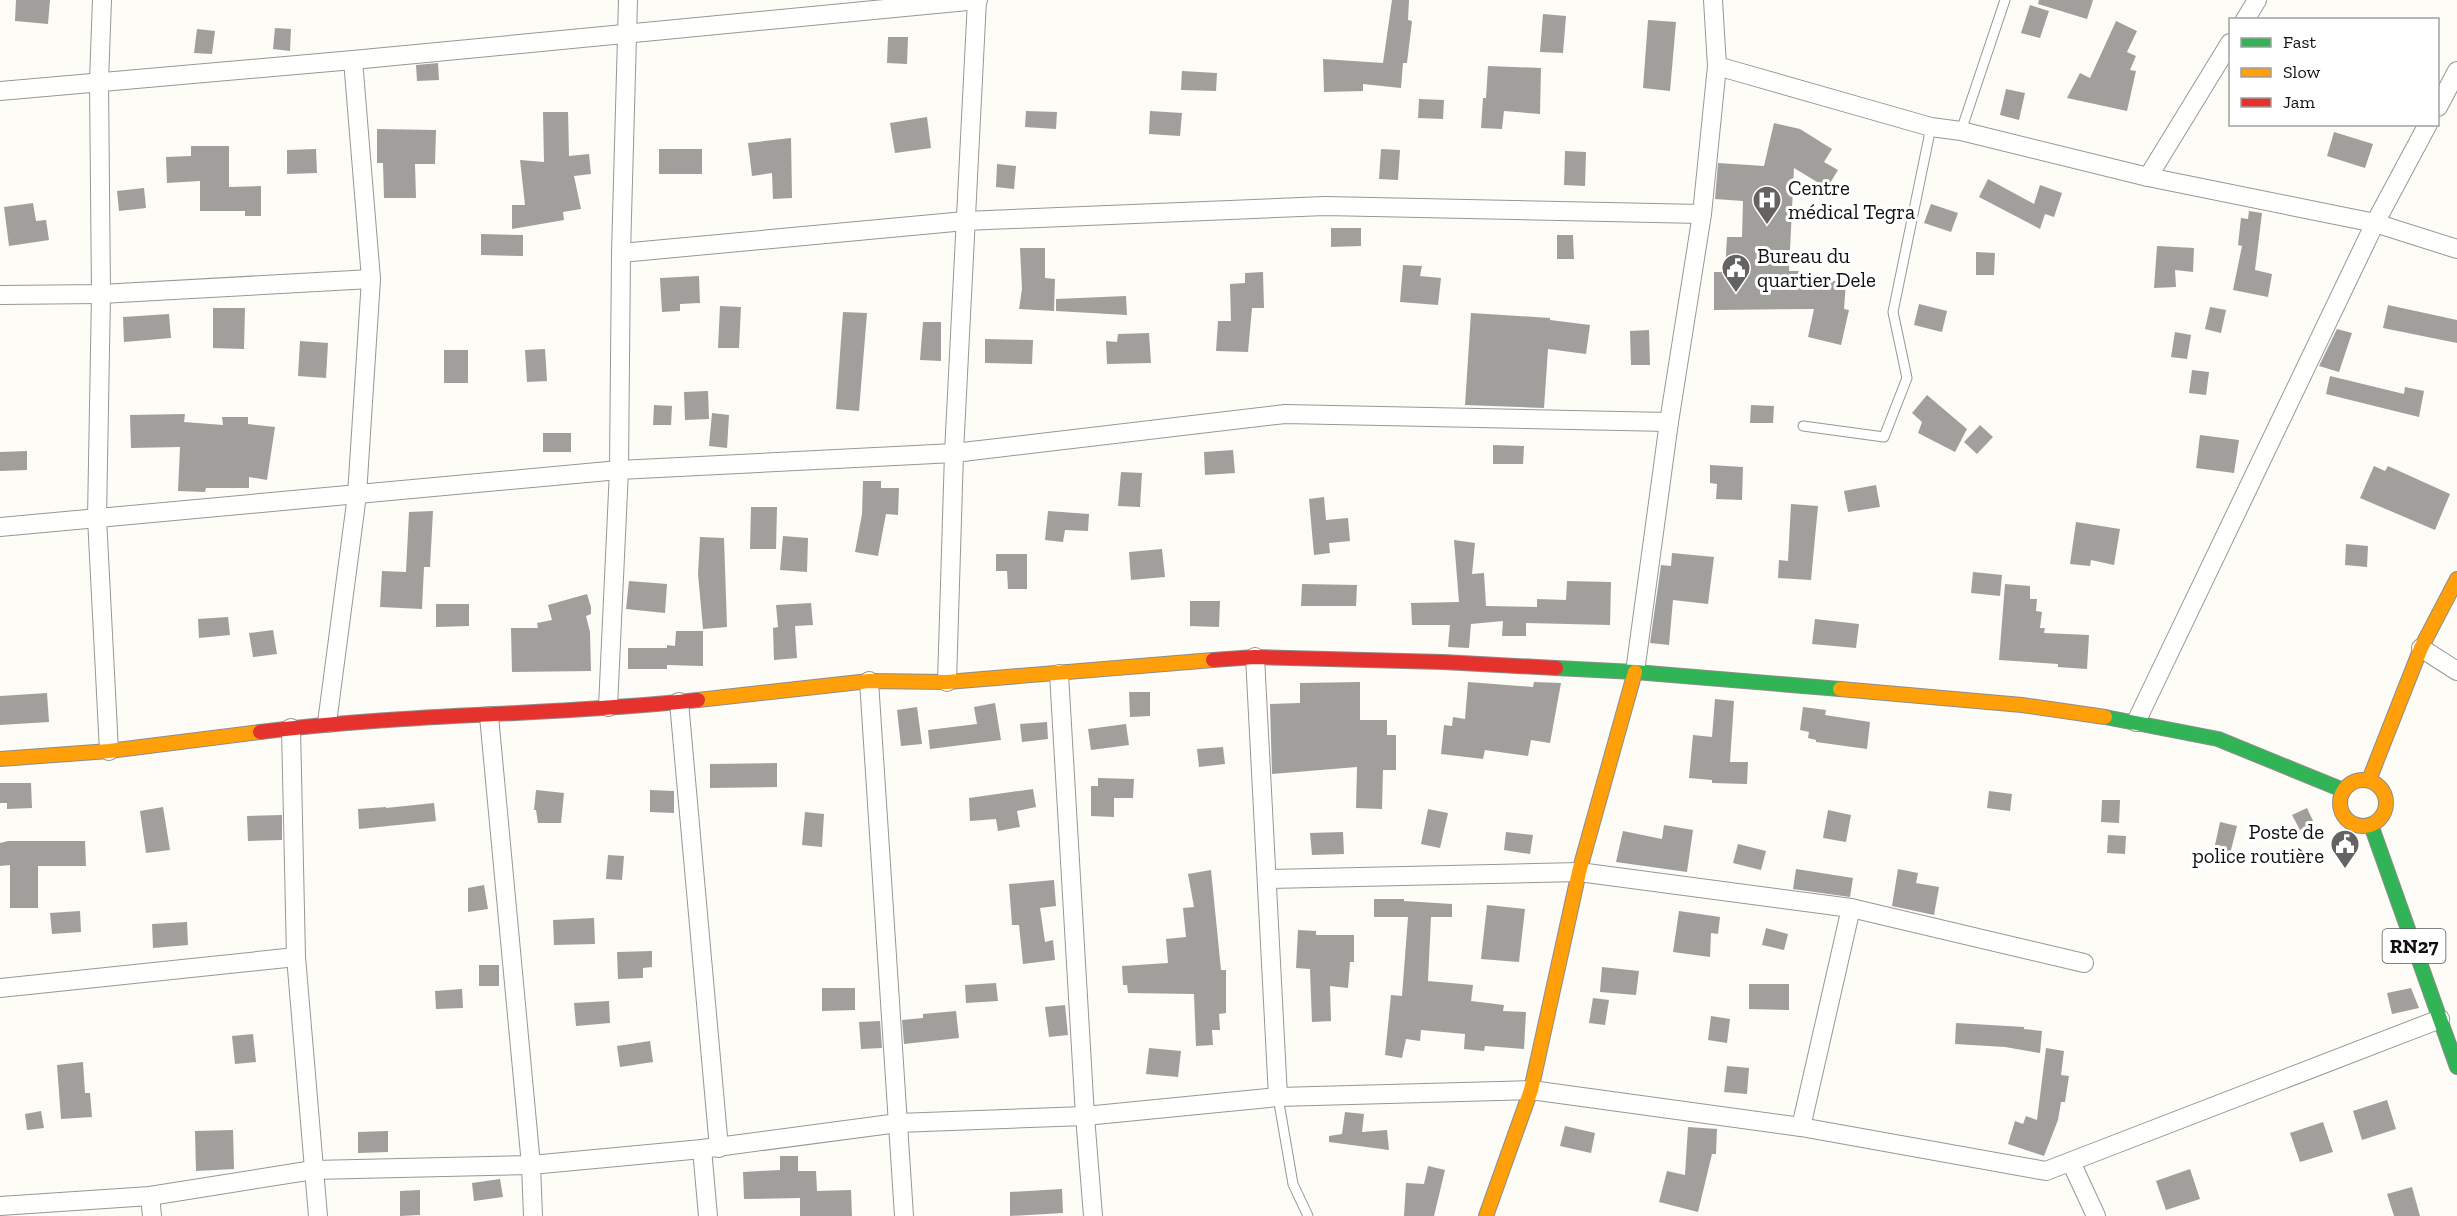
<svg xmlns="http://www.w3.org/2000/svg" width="2457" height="1216" viewBox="0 0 2457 1216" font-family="'Zilla Slab',serif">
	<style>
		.building { fill: #a19f9c }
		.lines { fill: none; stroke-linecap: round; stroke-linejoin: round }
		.lane-casing { stroke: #979795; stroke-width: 11 }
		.street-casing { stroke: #979795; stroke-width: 20 }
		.fast-casing { stroke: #8e8d8b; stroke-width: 16 }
		.slow-casing { stroke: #8e8d8b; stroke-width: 16 }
		.jam-casing { stroke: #8e8d8b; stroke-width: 16 }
		.lane { stroke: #fffffe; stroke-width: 9 }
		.street { stroke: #fffffe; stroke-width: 18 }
		.fast { stroke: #30b455; stroke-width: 14 }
		.slow { stroke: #ff9f0a; stroke-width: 14 }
		.jam { stroke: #e5322d; stroke-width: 14 }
		.labels { text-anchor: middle; stroke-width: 6; stroke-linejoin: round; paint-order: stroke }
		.shield { fill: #fff; stroke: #585858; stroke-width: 1.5 }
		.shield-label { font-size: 20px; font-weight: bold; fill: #111 }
		.poi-label { font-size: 21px; fill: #111; stroke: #fff; text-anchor: start }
	</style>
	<rect width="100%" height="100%" fill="#fdfcf7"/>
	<g class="building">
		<polygon points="16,0 50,0 48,24 15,21"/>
		<polygon points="1392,0 1409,0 1408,20 1412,21 1407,63 1403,63 1401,88 1363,84 1363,91 1324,92 1323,59 1383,63"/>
		<polygon points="2039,0 2093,0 2087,19 2038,4"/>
		<polygon points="2030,5 2049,11 2040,38 2021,33"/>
		<polygon points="1543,14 1566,16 1563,53 1540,52"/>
		<polygon points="1648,20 1676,22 1670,91 1643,88"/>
		<polygon points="2116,21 2137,31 2127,52 2136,56 2130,70 2136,71 2127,111 2067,98 2080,73 2090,78"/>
		<polygon points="275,28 291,29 290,51 273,49"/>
		<polygon points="197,29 215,31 212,54 194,53"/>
		<polygon points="888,37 908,37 907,64 887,63"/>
		<polygon points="438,63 439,80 417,81 416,65"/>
		<polygon points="1488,66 1541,68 1540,114 1504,111 1502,129 1481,128 1483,98 1486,98"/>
		<polygon points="1182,71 1217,73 1216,91 1181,90"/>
		<polygon points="2006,89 2025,93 2019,120 2000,115"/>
		<polygon points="1419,99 1444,100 1443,119 1418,118"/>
		<polygon points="1026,111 1057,112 1056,129 1025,127"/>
		<polygon points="1150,111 1182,113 1180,136 1149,134"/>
		<polygon points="543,112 568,112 569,156 589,154 591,174 574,176 581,209 563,212 564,220 512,229 512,205 525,205 520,160 544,162"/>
		<polygon points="927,117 931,148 895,153 890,123"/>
		<polygon points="1774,123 1800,129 1832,149 1824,162 1838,170 1827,188 1794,168 1789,271 1799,271 1799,278 1846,282 1844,309 1849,310 1841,345 1808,337 1814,309 1714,310 1714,272 1725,272 1727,237 1742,237 1743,201 1715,199 1718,163 1764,166"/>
		<polygon points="377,129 436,130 435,164 415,164 416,198 384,198 383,163 377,163"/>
		<polygon points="2334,132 2373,144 2365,168 2327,156"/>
		<polygon points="791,138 792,198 773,199 772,173 752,176 748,143"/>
		<polygon points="191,146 229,146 229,187 261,186 261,216 245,216 245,211 200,211 200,181 167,183 166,157 191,156"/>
		<polygon points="316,149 317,173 287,174 287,150"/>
		<rect x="659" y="149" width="43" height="25"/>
		<polygon points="1381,149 1400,150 1398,180 1379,179"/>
		<polygon points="1565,151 1586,152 1585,186 1564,185"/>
		<polygon points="997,164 1016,166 1014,189 996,187"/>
		<polygon points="1988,179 2034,204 2040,185 2062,193 2054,217 2045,214 2040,229 1979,197"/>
		<polygon points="144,188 146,208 119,211 117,191"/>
		<polygon points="33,203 36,221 46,220 49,240 9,246 4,207"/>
		<polygon points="1931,204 1958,213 1951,232 1924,223"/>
		<polygon points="2249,211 2262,213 2255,270 2272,274 2268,297 2233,290 2242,246 2238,245 2241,218 2248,219"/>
		<polygon points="1331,228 1361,228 1361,246 1331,247"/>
		<polygon points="481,234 523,235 523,256 481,255"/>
		<polygon points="1557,235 1573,235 1574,259 1557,259"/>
		<polygon points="2157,246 2194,248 2193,272 2175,270 2176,287 2154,288"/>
		<polygon points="1020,248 1045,248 1045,278 1055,279 1054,311 1019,309 1022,289"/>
		<polygon points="1976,252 1995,253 1994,275 1976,275"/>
		<polygon points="1403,265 1422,266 1420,276 1441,278 1438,305 1400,302"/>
		<polygon points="1263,272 1264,308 1252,308 1248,352 1216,351 1218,321 1231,321 1230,284 1245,283 1245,273"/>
		<polygon points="699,276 700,303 680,304 680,311 662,312 660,278"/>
		<polygon points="1126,296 1127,315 1056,311 1056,299"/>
		<polygon points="1919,304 1947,311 1942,332 1914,325"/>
		<polygon points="2388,305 2457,320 2457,343 2383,328"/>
		<polygon points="720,306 741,307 739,348 718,348"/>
		<polygon points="2210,307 2226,310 2221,333 2205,329"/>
		<polygon points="213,308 245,308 244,349 213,348"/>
		<polygon points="843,312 867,313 859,411 836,409"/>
		<polygon points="1471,313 1550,318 1550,320 1590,325 1586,354 1548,349 1544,408 1465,405"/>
		<polygon points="169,314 171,338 124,342 123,317"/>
		<polygon points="923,322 941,322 941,361 920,360"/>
		<polygon points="2337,329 2352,333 2339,372 2319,366"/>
		<polygon points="1649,330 1650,365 1631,365 1630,331"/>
		<polygon points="2175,332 2191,335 2187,359 2171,357"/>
		<polygon points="1149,333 1151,363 1107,364 1106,341 1117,342 1118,334"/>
		<polygon points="985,339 1033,340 1032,364 985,363"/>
		<polygon points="300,341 328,343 326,378 298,376"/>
		<polygon points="545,349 547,381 527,382 525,350"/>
		<rect x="444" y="350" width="24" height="33"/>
		<polygon points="2192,370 2209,372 2206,395 2189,393"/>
		<polygon points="2330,376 2404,394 2405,387 2424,391 2419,417 2326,394"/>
		<polygon points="708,391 709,419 685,420 684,392"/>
		<polygon points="1927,395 1967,429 1955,452 1918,433 1922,422 1912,413"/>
		<polygon points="654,405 672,406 671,425 653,425"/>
		<polygon points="1751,405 1774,406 1773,423 1750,423"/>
		<polygon points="712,413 729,415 727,448 709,446"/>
		<polygon points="185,414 184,422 223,425 222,417 248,417 248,424 275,427 267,480 249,477 249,488 206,488 205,492 178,491 180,447 131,448 130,415"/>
		<polygon points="1980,425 1993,437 1977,454 1964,442"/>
		<rect x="543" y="433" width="28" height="19"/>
		<polygon points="2200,435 2239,440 2234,473 2196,468"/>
		<polygon points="1493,445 1524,446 1523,464 1493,464"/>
		<polygon points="1233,450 1235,473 1205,475 1204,452"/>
		<polygon points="27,451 27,470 0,471 0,452"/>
		<polygon points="1710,465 1743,467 1742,500 1716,499 1717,484 1710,483"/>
		<polygon points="2374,466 2385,471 2388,466 2450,494 2435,530 2360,498"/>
		<polygon points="1121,472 1142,473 1140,507 1118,506"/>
		<polygon points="863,481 881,481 881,488 899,488 898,515 886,514 878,556 855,552 862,514"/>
		<polygon points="1876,485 1880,507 1848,512 1844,491"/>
		<polygon points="1324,497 1326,520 1348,518 1350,541 1329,543 1330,553 1314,555 1309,499"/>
		<polygon points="1791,504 1818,506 1811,580 1778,578 1779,560 1788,561"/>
		<polygon points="751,507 777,507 776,549 750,549"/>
		<polygon points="433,511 430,567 424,567 422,609 380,607 382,571 406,572 409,512"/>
		<polygon points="1048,511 1089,514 1088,531 1065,530 1063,542 1045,540"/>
		<polygon points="2076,522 2120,529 2114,565 2091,560 2090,566 2070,564"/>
		<polygon points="783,536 808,538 807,572 780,570"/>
		<polygon points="700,537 724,538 727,627 703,629 698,574"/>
		<polygon points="1454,540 1475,543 1472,574 1484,573 1486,606 1537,607 1537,599 1566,600 1567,581 1611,582 1610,625 1526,623 1526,636 1502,636 1503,621 1471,624 1469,648 1448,647 1450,625 1412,625 1411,603 1459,602"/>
		<polygon points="2346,544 2368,546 2367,567 2345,565"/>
		<polygon points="1162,549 1165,577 1131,580 1129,552"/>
		<polygon points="1672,553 1714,557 1708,604 1673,600 1669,645 1650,643 1661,565 1671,566"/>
		<polygon points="996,554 1027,554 1027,589 1008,589 1007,571 996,571"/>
		<polygon points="1973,572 2002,575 2000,596 1971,593"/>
		<polygon points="629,581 667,584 665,613 626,609"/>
		<polygon points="1302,584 1357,585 1356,606 1301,606"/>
		<polygon points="2005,584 2030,586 2030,599 2037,599 2036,611 2042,612 2040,628 2045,628 2044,633 2089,635 2087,669 2058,667 2058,664 1999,660"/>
		<polygon points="587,594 591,607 591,614 586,616 590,632 591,671 512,672 511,628 538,628 537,623 552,620 548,605"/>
		<polygon points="1190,601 1220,601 1219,627 1190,626"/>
		<polygon points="811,603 813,625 795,626 797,658 774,660 773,628 778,627 776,605"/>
		<polygon points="436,604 469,604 469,626 436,627"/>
		<polygon points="228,617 230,635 199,638 198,619"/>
		<polygon points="1815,619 1859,624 1856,648 1812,644"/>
		<polygon points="273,630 277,654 253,657 249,633"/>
		<polygon points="676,631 703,631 703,666 667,665 667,669 628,669 628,648 667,648 667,645 675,646"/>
		<polygon points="1360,682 1360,720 1387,720 1387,735 1396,735 1396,770 1383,770 1382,809 1356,808 1357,767 1272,774 1270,704 1300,703 1300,683"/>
		<polygon points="1468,682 1533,687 1534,682 1561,683 1550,743 1531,740 1528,756 1485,750 1483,759 1441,754 1444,725 1452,726 1453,717 1465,719"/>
		<polygon points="1129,692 1150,692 1150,716 1130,717"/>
		<polygon points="47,693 49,722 0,725 0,696"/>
		<polygon points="1715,699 1734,701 1730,762 1748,762 1747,784 1712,783 1712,780 1689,778 1693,735 1712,737"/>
		<polygon points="995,703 1001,740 930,749 928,730 977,724 974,707"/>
		<polygon points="917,707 922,744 901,746 897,710"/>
		<polygon points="1803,707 1826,710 1825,715 1870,722 1867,749 1816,742 1816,740 1808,738 1809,732 1800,730"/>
		<polygon points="1047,722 1048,739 1022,742 1020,724"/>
		<polygon points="1126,724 1129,745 1091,750 1088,729"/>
		<polygon points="1223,747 1225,764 1199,767 1197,749"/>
		<polygon points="777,763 777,787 710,788 710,764"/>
		<polygon points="1098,778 1134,779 1133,798 1114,798 1114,817 1091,816 1091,786 1098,786"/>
		<polygon points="0,783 31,783 32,808 7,809 7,803 0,803"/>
		<polygon points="1033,789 1036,807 1017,811 1020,827 998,831 996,819 970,821 969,798"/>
		<polygon points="536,790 564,793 561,823 538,823 536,810 534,810"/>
		<polygon points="650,790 674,791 674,813 650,812"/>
		<polygon points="1989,791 2012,794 2010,811 1987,808"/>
		<polygon points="2102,800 2120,800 2119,823 2101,822"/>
		<polygon points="434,803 436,821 359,829 358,809 386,807 386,808"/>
		<polygon points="163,807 170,850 146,853 140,811"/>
		<polygon points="2307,808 2314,823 2300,830 2292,815"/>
		<polygon points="1428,809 1448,813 1440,848 1421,844"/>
		<polygon points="1828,810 1851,815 1846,842 1823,838"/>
		<polygon points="805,812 824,814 822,847 802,845"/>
		<polygon points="282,815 282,840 248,841 247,816"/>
		<polygon points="2220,822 2237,826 2229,858 2213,854"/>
		<polygon points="1664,825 1693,830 1687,872 1616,862 1623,831 1662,839"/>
		<polygon points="1343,832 1344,854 1312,855 1310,833"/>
		<polygon points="1506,832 1533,835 1530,854 1504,850"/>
		<polygon points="2108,835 2126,836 2125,854 2107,853"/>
		<polygon points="8,841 85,841 86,866 38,866 38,908 10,908 10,865 0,866 0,843"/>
		<polygon points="1738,844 1766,851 1761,870 1733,863"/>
		<polygon points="608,855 624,856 622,880 606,879"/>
		<polygon points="1796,869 1853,878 1850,897 1793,889"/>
		<polygon points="1898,869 1918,873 1916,883 1939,887 1934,915 1892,906"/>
		<polygon points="1211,870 1221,970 1226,970 1226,1013 1219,1014 1220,1030 1212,1030 1213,1045 1196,1046 1194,994 1128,993 1127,985 1123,985 1122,966 1168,963 1166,939 1186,937 1183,908 1194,907 1188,874"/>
		<polygon points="1054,880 1056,906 1040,908 1045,942 1053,940 1055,960 1023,964 1019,925 1012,925 1009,884"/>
		<polygon points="484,885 488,909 468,912 468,888"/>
		<polygon points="1374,899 1404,899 1404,901 1452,904 1452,917 1431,917 1428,981 1473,985 1471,1001 1504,1005 1503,1011 1526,1012 1524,1049 1485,1046 1484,1051 1464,1049 1465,1034 1421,1030 1420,1041 1406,1039 1402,1058 1385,1055 1391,995 1402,996 1408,917 1374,917"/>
		<polygon points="1487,905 1525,909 1519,962 1481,959"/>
		<polygon points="80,911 81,932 52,934 50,913"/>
		<polygon points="1679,911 1720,917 1718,934 1711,933 1710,957 1673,952"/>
		<polygon points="594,918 595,944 554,945 553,920"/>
		<polygon points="187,922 188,945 153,948 152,924"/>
		<polygon points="1766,928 1788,934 1784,950 1762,945"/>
		<polygon points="1298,930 1316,931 1316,935 1354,935 1354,962 1350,962 1348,988 1330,986 1331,1021 1312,1022 1310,969 1296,968"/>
		<polygon points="652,951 652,967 643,968 643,978 618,979 617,952"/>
		<rect x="479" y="965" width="20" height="21"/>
		<polygon points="1602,967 1639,971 1636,995 1600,992"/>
		<polygon points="996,983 998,1001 966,1003 965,985"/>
		<polygon points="1749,984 1789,984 1789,1010 1749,1009"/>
		<polygon points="822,988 855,988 855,1010 822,1011"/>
		<polygon points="2411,988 2419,1008 2392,1014 2387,993"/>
		<polygon points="462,989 463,1008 436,1009 435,991"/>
		<polygon points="1593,998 1609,1000 1605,1025 1589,1023"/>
		<polygon points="609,1001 610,1023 576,1026 574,1003"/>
		<polygon points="1065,1005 1068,1035 1049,1037 1045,1007"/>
		<polygon points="956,1011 959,1038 904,1044 902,1020 923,1018 923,1014"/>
		<polygon points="1711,1016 1730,1019 1727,1043 1708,1040"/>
		<polygon points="880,1021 882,1048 861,1049 859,1022"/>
		<polygon points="1956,1023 2024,1027 2024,1029 2042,1031 2040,1053 2005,1047 1955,1044"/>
		<polygon points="253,1034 256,1062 235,1064 232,1036"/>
		<polygon points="650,1041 653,1062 620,1067 617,1046"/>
		<polygon points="1149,1048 1181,1051 1178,1077 1146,1074"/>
		<polygon points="2046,1048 2064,1051 2061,1075 2069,1076 2065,1102 2061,1102 2058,1120 2044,1156 2008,1144 2015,1121 2023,1124 2026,1116 2037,1120"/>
		<polygon points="83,1062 85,1093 90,1093 92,1117 61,1119 57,1065"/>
		<polygon points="1727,1066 1749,1068 1747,1094 1724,1092"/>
		<polygon points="2387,1100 2396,1129 2362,1140 2353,1111"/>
		<polygon points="41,1111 44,1128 27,1130 25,1114"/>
		<polygon points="1345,1112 1364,1114 1362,1132 1387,1130 1389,1150 1329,1142 1329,1136 1342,1134"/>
		<polygon points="2323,1122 2333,1152 2300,1162 2290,1133"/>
		<polygon points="1565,1126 1595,1133 1591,1153 1560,1146"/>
		<polygon points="1688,1127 1717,1129 1716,1154 1712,1154 1698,1212 1659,1202 1667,1171 1685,1175"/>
		<polygon points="233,1130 234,1169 196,1171 195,1131"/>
		<polygon points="388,1131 388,1152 358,1153 358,1132"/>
		<polygon points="780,1156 798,1156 798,1171 816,1171 817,1191 851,1190 852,1216 800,1216 800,1198 744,1199 743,1172 780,1170"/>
		<polygon points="1428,1166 1445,1170 1434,1216 1404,1216 1406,1183 1424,1184"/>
		<polygon points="2190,1169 2200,1199 2166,1210 2156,1181"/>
		<polygon points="500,1179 503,1197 474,1201 472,1183"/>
		<polygon points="2412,1187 2420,1216 2394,1216 2387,1194"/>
		<polygon points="1062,1189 1063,1213 1010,1216 1010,1192"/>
		<polygon points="420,1190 420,1215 400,1216 400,1191"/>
	</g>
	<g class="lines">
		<g class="lane-casing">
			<g id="lane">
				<polyline points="1961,131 2005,0"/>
				<polyline points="1803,426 1884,437 1907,378 1893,312 1931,127"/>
				<polyline points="1278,1097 1293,1184 1308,1216"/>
			</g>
		</g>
		<g class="street-casing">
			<g id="street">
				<polyline points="102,0 99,81 101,294 97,518 109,751"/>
				<polyline points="2245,20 2257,0"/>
				<polyline points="1717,66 1931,127 1961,131 2148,177 2375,223 2457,249"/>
				<polyline points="0,91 353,60 978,0"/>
				<polyline points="2438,107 2457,71"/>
				<polyline points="2148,177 2230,43"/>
				<polyline points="621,253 965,221 1325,206 1702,214"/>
				<polyline points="0,295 101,294 371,279"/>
				<polyline points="0,527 619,470 954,453 1285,414 1669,422"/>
				<polyline points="2421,648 2457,671"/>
				<polyline points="1255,657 1278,1097"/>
				<polyline points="1635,672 1669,422 1702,214 1717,66 1713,0"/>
				<polyline points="1059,674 1085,1116 1093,1216"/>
				<polyline points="869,681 904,1216"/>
				<polyline points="947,682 954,453 977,0"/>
				<polyline points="679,702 719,1148"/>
				<polyline points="608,707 619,470 621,253 628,0"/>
				<polyline points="489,716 531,1165 533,1216"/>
				<polyline points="2136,722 2375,223 2428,124"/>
				<polyline points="327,723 357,495 371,279 353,60"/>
				<polyline points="291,728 296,957 318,1216"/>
				<polyline points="1267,879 1579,872 1851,908 2084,963"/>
				<polyline points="0,988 296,957"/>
				<polyline points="1801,1127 1851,908"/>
				<polyline points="702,1149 708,1216"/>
				<polyline points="2071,1162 2096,1216"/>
				<polyline points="150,1196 152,1216"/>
				<polyline points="0,1206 150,1196 313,1170 531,1165 702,1149 898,1123 1085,1116 1278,1097 1531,1090 1801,1127 2046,1171 2440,1019"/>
			</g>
		</g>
		<g class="fast-casing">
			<g id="fast">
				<polyline points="1556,668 1635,672 1840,689"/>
				<polyline points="2105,717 2218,739 2343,790"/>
				<polyline points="2371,825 2457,1067"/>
			</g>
		</g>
		<g class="slow-casing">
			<g id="slow">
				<polyline points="1840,689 2022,705 2105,717"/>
				<polyline points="698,700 869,681 947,682 1213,660"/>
				<polyline points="0,759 109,751 260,732"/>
				<polyline points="2369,780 2421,648 2457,579"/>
				<circle cx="2363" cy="803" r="23"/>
				<polyline points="1486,1216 1531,1090 1579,872 1635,672"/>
			</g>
		</g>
		<g class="jam-casing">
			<g id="jam">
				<polyline points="1213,660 1255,657 1443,662 1556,668"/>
				<path d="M 260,732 C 405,713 552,716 698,700"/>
			</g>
		</g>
		<use href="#lane" class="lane"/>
		<use href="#street" class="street"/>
		<use href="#fast" class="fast"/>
		<use href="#slow" class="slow"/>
		<use href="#jam" class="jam"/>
	</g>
	<defs>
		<g id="hospital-pin" transform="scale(1.5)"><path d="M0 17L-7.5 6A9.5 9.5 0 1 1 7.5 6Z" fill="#646362" stroke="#fff"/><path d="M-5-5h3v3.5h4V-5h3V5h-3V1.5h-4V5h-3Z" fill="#fff"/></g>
		<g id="civic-pin" transform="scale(1.5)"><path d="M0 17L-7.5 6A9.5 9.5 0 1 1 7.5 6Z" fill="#646362" stroke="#fff"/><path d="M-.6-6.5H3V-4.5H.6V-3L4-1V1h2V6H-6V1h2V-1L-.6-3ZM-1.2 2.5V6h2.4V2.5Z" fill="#fff"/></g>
	</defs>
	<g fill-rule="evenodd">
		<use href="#hospital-pin" x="1767" y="200"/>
		<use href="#civic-pin" x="1736" y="268"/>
		<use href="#civic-pin" x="2345" y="844"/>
	</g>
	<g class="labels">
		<rect class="shield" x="2382.5" y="929" width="63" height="34" rx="4.5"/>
		<g class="shield-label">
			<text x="2414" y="953">RN27</text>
		</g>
		<g class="poi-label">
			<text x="1788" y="195">Centre<tspan x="1788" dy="24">médical Tegra</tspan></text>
			<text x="1757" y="263">Bureau du<tspan x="1757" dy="24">quartier Dele</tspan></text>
			<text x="2324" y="839" text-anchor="end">Poste de<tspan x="2324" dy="24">police routière</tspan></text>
		</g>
	</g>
	<rect x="2229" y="18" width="210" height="108" fill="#ffffff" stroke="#a0a0a0" stroke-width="1.5"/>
	<rect x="2241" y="38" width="30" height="9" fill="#30b455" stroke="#a0a0a0" stroke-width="1.5"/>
	<text x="2283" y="48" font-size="18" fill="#111111">Fast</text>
	<rect x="2241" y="68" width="30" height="9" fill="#ff9f0a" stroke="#a0a0a0" stroke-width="1.5"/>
	<text x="2283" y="78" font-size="18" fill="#111111">Slow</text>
	<rect x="2241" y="98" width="30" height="9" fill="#e5322d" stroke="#a0a0a0" stroke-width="1.5"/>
	<text x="2283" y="108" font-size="18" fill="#111111">Jam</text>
</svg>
